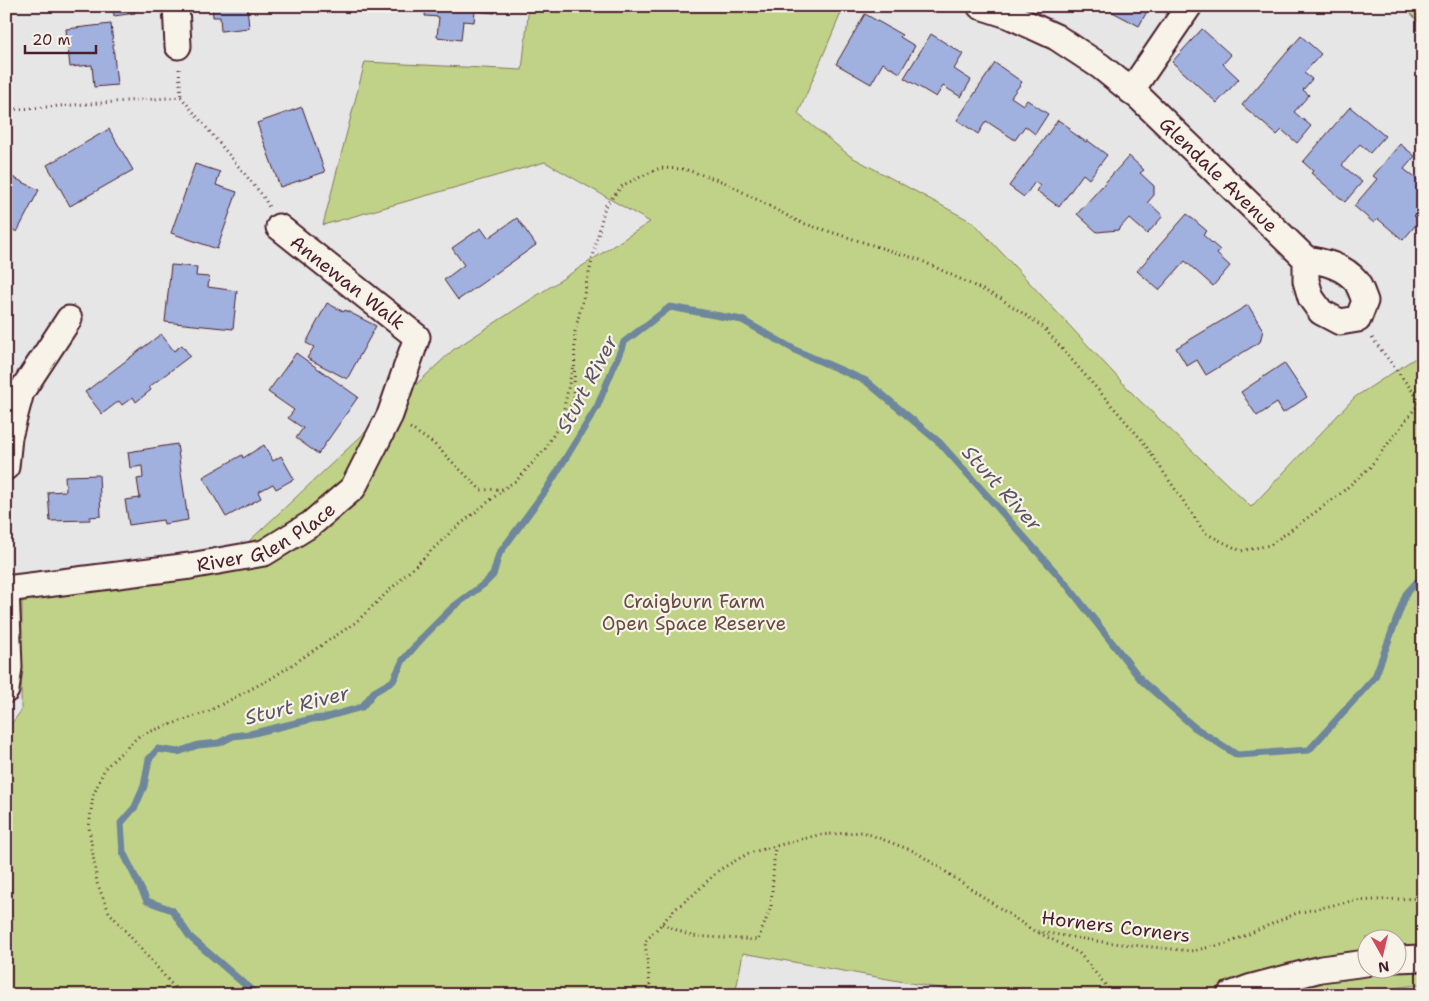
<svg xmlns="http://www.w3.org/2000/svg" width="1429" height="1001" viewBox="0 0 1429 1001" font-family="'Shantell Sans',sans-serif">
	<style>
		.green { fill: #c0d287; stroke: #857859; fill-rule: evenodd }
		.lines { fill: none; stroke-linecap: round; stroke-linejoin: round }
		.stream { stroke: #6e879c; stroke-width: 7 }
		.building { fill: #a0b0df; stroke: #4a1f2b }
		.minor-casing { stroke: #4a1f2b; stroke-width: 29 }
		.path { stroke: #4a1f2b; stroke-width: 3; stroke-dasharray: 1 4; stroke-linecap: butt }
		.minor { stroke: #f7f3e8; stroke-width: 25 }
		.labels { text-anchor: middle; stroke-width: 4.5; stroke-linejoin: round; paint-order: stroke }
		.street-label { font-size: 19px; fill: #4a1f2b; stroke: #f7f3e8 }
		.park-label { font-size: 19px; fill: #684c42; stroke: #f7f3e8 }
		.water-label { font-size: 20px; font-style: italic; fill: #5c5364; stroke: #f7f3e8 }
	</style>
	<rect width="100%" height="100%" fill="#e6e6e6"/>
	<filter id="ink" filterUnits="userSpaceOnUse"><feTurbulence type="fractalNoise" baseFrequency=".02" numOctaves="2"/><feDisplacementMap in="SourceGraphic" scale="10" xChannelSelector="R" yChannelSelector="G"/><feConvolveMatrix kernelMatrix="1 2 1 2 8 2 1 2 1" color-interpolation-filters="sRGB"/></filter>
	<g filter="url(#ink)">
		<g class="green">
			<path d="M 529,6 L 844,6 L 798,114 L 850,156 L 974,223 L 1134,395 L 1251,507 L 1355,397 L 1423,353 L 1423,984 L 1345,995 L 977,995 L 743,953 L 735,995 L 6,995 L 6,731 L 21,711 L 22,601 L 213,575 L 453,350 L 650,222 L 545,162 L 323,225 L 365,62 L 522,70 ZM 1366,938 L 1396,938 L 1396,968 L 1366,968 Z"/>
			<polygon points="1404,6 1423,6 1423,27"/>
		</g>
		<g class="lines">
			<polyline class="stream" points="257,995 190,937 172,910 147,901 123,852 121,823 135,807 144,786 149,759 158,749 178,752 198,745 219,743 233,736 250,734 312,719 323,718 362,707 374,692 393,681 403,660 425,635 453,607 484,584 493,575 499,554 546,490 597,407 624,342 670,307 742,320 797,351 866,381 940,443 1067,585 1142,681 1194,727 1237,755 1309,750 1375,677 1406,594 1423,575"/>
		</g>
		<g class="building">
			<polygon points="113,6 134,6 135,13 114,16"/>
			<polygon points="212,6 247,6 249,28 221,31 220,17 213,17"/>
			<polygon points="426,6 495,6 495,13 475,11 474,22 463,21 461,40 437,37 439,17 425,16"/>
			<polygon points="1101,6 1150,6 1139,26"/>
			<polygon points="865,14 902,35 900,37 915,46 900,73 883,63 871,84 836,64"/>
			<polygon points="111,24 117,85 94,87 92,65 70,67 66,29"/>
			<polygon points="1202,29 1231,55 1223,64 1239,79 1217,103 1172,62"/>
			<polygon points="931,34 963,54 954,69 971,80 961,97 943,86 936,97 904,78"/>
			<polygon points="1301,36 1321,54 1304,73 1312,79 1303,90 1309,95 1294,112 1311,126 1297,143 1282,130 1277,135 1242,105"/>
			<polygon points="995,63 1022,82 1011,97 1023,105 1027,100 1048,114 1035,134 1025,126 1015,140 986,121 978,134 957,120"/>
			<polygon points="302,107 325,172 280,187 257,123"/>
			<polygon points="1350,107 1385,136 1370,153 1360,144 1342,165 1362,182 1345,202 1311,173 1313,171 1303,162"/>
			<polygon points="1058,120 1070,128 1069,130 1086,142 1087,140 1107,155 1089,179 1083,174 1059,207 1037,191 1040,186 1035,182 1024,197 1009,186"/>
			<polygon points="109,129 133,170 70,206 47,165"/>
			<polygon points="1400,144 1415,156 1404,169 1419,181 1423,176 1423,206 1414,216 1420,220 1403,240 1378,219 1374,223 1354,206 1377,179 1373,176"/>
			<polygon points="1129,156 1144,170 1140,173 1154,186 1154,195 1148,202 1163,216 1147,234 1129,218 1118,230 1097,232 1077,214"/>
			<polygon points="195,164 220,172 216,185 237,192 217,249 171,233"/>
			<polygon points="6,174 39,190 17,232 6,226"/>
			<polygon points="1187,214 1207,231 1203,235 1220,250 1217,254 1230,266 1213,286 1185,261 1159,290 1137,271"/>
			<polygon points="517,218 536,245 458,300 444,280 464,265 452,248 481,228 488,238"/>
			<polygon points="171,265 197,267 196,276 209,277 208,287 237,291 233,329 165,322"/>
			<polygon points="327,303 344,312 345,310 376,326 347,379 307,358 314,347 306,343"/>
			<polygon points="1248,305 1263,330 1260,342 1206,375 1197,360 1187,366 1176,348"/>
			<polygon points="161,334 174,351 182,345 190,356 149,387 151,390 136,402 133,397 122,405 119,401 102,414 85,392"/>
			<polygon points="296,353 358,397 318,454 296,438 303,428 288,418 294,410 268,392"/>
			<polygon points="1284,363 1307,397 1283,413 1277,403 1257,416 1241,392"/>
			<polygon points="177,444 188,520 164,524 163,520 129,525 125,500 140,498 137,479 143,478 142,466 130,468 128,452"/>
			<polygon points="264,445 273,461 281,456 294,479 276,489 273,484 258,492 261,498 226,517 203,477 242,455 243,458"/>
			<polygon points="99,475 101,516 90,517 90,520 50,521 48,492 66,491 65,476"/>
		</g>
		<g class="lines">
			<g class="minor-casing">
				<g id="minor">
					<polyline points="176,6 178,46"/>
					<path id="s1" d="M 980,6 L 1008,15 L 1056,37 L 1100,66 L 1140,98 L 1306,259 C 1325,262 1344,266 1357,282 C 1360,288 1363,295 1365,301 L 1358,319 L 1340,322 L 1321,312 L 1311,298 L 1306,281 L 1306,259"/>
					<polyline points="1131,91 1189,6"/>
					<polyline points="6,467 9,437 21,392 69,319"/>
					<polyline points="6,586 9,667 6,690"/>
					<path id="s2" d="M 6,589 L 190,566 L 264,553 L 311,524 L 353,488 L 390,415 L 417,337 L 279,227"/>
					<polyline points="1396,959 1423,958"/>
					<polyline points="1230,995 1252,987 1321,969 1366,963"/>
				</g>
			</g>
			<g class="path">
				<polyline points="1416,6 1423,13"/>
				<polyline points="179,69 181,97"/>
				<polyline points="6,110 181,97 263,196 269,207"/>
				<polyline points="1372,338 1420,401"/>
				<polyline points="562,418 573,365"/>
				<polyline points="410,428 433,443 481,490 503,489 517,480 545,449 574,400 575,332 605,206 623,185 660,168 684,169 724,182 799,222 920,260 1000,298 1043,327 1141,439 1205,533 1241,551 1270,545 1339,495 1370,467 1423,398"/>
				<polyline points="662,924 691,936 758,940 771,907 775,846"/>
				<polyline points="1039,933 1079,953 1114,995"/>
				<polyline points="181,995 109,912 97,883 89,827 93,796 105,768 140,735 207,712 272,678 355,623 452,531 503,490"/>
				<polyline points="651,995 645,942 675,909 694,894 719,870 749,853 818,835 863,832 916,852 1034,931 1103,942 1191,951 1226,944 1297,913 1352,901 1423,898"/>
			</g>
			<use href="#minor" class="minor"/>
		</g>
	</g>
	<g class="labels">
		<g class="street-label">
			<text dy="7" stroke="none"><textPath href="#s1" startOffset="296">Glendale Avenue</textPath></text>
			<text transform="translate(348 282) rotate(38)" y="7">Annewan Walk</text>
			<text dy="7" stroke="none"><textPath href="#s2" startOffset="268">River Glen Place</textPath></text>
			<text transform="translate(1116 926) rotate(7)" y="7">Horners Corners</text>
		</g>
		<g class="park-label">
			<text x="694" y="608">Craigburn Farm<tspan x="694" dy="22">Open Space Reserve</tspan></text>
		</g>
		<g class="water-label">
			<text transform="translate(587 384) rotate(-62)" y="7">Sturt River</text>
			<text transform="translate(1002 488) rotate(48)" y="7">Sturt River</text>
			<text transform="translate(297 705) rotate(-14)" y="7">Sturt River</text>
		</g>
	</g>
	<rect width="1429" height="1001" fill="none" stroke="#f7f3e8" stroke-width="25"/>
	<rect x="12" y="12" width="1404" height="976" fill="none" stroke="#4a1f2b" stroke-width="2" filter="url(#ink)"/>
	<g transform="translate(1382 954) rotate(172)"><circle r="24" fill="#f7f3e8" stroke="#b29e9c"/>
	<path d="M0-4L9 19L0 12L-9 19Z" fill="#d1495b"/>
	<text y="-8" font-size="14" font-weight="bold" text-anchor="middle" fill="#4a1f2b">N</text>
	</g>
	<path d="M25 45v8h71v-8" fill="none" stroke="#4a1f2b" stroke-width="2.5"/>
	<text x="32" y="45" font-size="15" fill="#4a1f2b" stroke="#f7f3e8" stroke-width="4" paint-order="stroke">20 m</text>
</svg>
